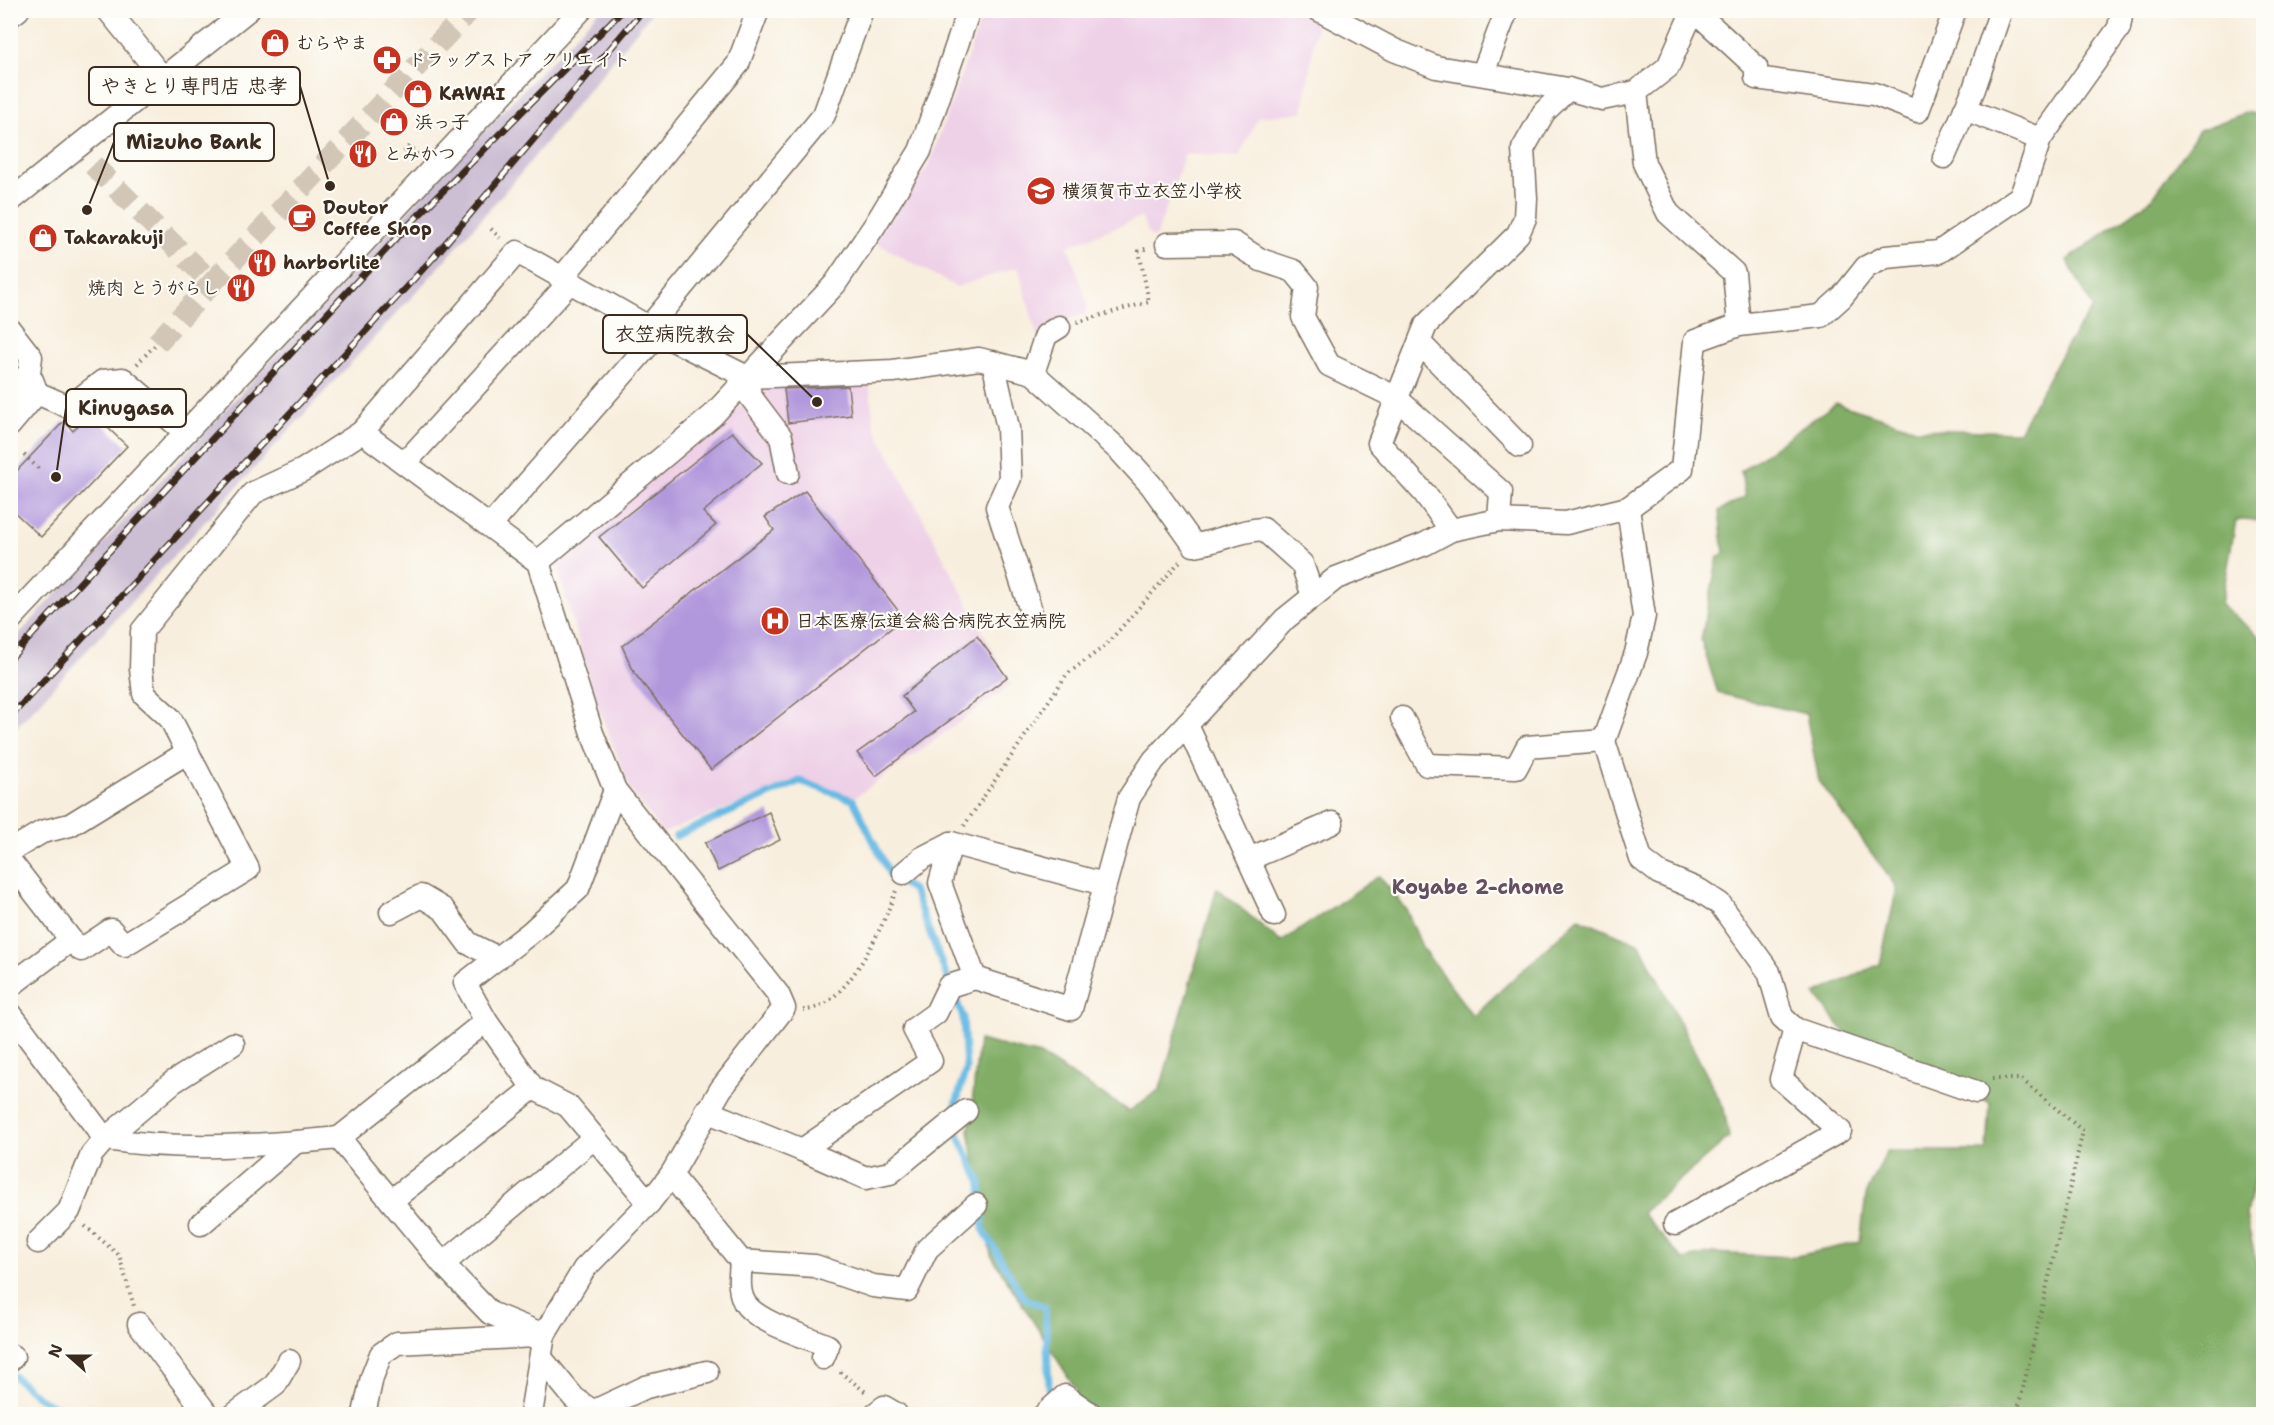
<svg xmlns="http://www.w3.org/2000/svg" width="2274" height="1425" viewBox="0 0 2274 1425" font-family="'Shantell Sans','Klee One',sans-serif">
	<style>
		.built { fill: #eed0e7 }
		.industrial { fill: #ccbed3 }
		.forest { fill: #81ad66; stroke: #5e6c42; stroke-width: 1.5 }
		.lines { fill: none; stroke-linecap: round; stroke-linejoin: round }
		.stream { stroke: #67bae3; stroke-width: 7 }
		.building { fill: #b197dc }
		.minor-tunnel { stroke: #d2c7b7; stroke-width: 22; stroke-dasharray: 22 11; stroke-linecap: butt }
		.minor-casing { stroke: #7d6f61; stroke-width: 25 }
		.path { stroke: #7d6f61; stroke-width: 4; stroke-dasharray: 1.5 4.5; stroke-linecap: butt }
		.minor { stroke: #fff; stroke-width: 22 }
		.rail-casing { stroke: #3b2a1e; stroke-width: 7 }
		.rail { stroke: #fdfcf7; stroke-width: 4.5; stroke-dasharray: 14; stroke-linecap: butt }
		.labels { text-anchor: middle; stroke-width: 4.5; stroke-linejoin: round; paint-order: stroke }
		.poi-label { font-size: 18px; font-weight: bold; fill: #3b2a1e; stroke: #fdfcf7; text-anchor: start }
		.neighbourhood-label { font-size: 20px; font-weight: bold; fill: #645060; stroke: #fdfcf7 }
		.leader { fill: none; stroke: #3b2a1e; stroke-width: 2 }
		.callout-dot { fill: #3b2a1e; stroke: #fdfcf7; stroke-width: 2 }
		.callout { fill: #fdfcf7; stroke: #3b2a1e; stroke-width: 2 }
		.callout-label { font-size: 20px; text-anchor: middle; font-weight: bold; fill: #3b2a1e }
	</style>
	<rect width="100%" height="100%" fill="#fdfcf7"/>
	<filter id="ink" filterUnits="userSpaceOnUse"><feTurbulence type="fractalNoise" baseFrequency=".0167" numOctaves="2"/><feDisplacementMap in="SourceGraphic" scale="12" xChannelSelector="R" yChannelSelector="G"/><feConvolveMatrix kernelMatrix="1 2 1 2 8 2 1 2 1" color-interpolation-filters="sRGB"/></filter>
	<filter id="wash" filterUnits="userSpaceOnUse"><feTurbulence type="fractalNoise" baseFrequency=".008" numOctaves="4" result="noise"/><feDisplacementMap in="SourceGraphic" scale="24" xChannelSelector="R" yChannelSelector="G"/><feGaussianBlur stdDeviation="1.35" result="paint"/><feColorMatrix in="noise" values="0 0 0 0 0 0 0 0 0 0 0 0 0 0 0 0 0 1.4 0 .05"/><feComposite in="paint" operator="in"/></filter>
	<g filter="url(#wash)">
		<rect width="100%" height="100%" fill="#f8eedd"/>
		<g class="built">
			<polygon points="1302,10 1317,21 1303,112 1258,117 1239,157 1185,154 1156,237 1150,236 1141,217 1068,246 1088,305 1084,314 1048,326 1037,336 1018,267 956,287 873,241 929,165 984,11"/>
			<polygon points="869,378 874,426 1011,685 854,798 802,779 663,833 631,791 593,693 555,558 738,407 778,381"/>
		</g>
		<polygon class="industrial" points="599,11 653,11 521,173 441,265 11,733 10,644 445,171"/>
		<polygon class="forest" points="2248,112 2263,117 2263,521 2236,520 2221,605 2263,639 2264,1136 2246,1215 2263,1295 2263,1414 1069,1414 1076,1389 991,1255 969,1131 979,1040 1040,1055 1129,1111 1160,1089 1217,888 1281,942 1379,876 1406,909 1423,949 1473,1016 1579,918 1640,944 1724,1109 1729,1137 1642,1213 1683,1260 1712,1253 1792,1257 1860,1242 1866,1195 1887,1151 1987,1151 1990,1103 1924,1061 1860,1052 1815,994 1880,964 1897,888 1819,781 1806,714 1718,693 1701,640 1718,557 1724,553 1719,511 1745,497 1741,471 1836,403 1916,429 2019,432 2064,349 2093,308 2067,260 2152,199 2199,130"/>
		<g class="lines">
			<g class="stream">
				<polyline points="676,836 800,781 853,800 891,877 913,890 963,1017 966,1069 954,1111"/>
				<polyline points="954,1126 981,1183 983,1229 1024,1298 1045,1307 1050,1404"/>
				<polyline points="10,1373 38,1397 69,1414"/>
			</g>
		</g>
		<g id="blocks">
			<g class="building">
				<polygon points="848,386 851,415 788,423 784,389"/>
				<polygon points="91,412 127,446 41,537 10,508 10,478 64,421 73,431"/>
				<polygon points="732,432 762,463 703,512 716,525 642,588 599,537"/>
				<polygon points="805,491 904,618 711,770 635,674 622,646 774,530 765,517"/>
				<polygon points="977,636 1007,677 876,776 857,753 914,712 902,696"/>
				<polygon points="769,812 780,840 718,871 705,843"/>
			</g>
		</g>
	</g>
	<g filter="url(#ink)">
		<use href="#blocks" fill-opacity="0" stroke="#7d6f61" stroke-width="1.5"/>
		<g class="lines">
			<g class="minor-tunnel">
				<polyline points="93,165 212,283 470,10"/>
				<polyline points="157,343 212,283"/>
			</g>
			<g class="minor-casing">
				<g id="minor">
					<polyline points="108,10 163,78"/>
					<polyline points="1319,10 1394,50 1436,67 1568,89 1602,99 1636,92 1644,163 1668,213 1734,273 1739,325"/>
					<polyline points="1694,10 1756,67 1756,78 1874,94 1918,111 1955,10"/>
					<polyline points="10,16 18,10"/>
					<polyline points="1483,73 1507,10"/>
					<polyline points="1636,92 1668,67 1693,10"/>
					<polyline points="1965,109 2040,139"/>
					<polyline points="1944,157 1974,89 2001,10"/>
					<polyline points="10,201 248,10"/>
					<polyline points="1167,244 1234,243 1261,260 1294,271 1307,287 1303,317 1329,365 1395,397 1501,492 1499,520"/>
					<polyline points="561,279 738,64 758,10"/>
					<polyline points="649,327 824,115 862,10"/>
					<polyline points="10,330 31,357 29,373 10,395"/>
					<polyline points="1420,343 1520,446"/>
					<polyline points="993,362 1008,428 1010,478 997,507 1030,608"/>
					<path d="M 1033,373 L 1121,452 L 1151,485 L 1194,545 C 1219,542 1238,530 1263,529 L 1302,564 L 1313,596"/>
					<polyline points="747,377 750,396 781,437 788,473"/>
					<polyline points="37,393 69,407 103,381 123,379 185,432"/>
					<polyline points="10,425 37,393 32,380"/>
					<polyline points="405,463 569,283"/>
					<polyline points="1628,508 1644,616 1636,653 1604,741 1641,859 1659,873 1699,890 1720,904 1769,972 1782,1017 1795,1029 1976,1092"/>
					<polyline points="491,525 659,333"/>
					<polyline points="1451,530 1425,494 1379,443 1426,325 1518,234 1525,218 1526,198 1523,149 1544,112 1568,89"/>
					<polyline points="538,562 712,416 835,284 875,225 920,151 969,10"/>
					<polyline points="11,619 581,10"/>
					<polyline points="1402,718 1427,765 1516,768 1527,747 1604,741"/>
					<polyline points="1187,725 1274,915"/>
					<polyline points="951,843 940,883 975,978"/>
					<polyline points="10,851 42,832 70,825 188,752"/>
					<polyline points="1249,859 1332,823"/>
					<polyline points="10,861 71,940 10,986"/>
					<polyline points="904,873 922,858 951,843 1104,884"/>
					<polyline points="391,912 421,896 443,909 468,943 498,958"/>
					<polyline points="71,940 81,950 111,930 124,945 248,869 170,718 144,694 141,669 142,631 253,493 303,470 362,432"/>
					<path d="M 10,1013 L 105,1139 C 181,1151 262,1146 339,1138 L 443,1264 L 490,1313 L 544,1335"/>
					<polyline points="533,1088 568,1106 649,1203"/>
					<polyline points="706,1111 802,1150 931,1061 914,1029 936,1013 949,986 975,978 1071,1009 1129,798 1154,760 1285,619 1336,578 1425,544 1451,530 1499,520 1566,523 1628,508 1682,469 1695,341 1739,325 1821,316 1842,297 1866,267 1886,257 1939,252 2021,196 2040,139 2119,28 2122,10"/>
					<polyline points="339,1138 486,1021"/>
					<polyline points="802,1150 866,1178 890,1173 966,1111"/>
					<polyline points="671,1175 741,1261 815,1266 873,1286 907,1290 927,1249 976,1205"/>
					<polyline points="391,1201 533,1088 486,1021 465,983 530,933 578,889 615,790"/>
					<polyline points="201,1224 296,1142"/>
					<polyline points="1675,1224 1840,1131 1781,1079 1795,1029"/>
					<polyline points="38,1242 69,1211 92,1154 105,1139 173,1082 233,1044"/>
					<path d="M 741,1261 C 740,1275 737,1294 747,1306 C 761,1323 807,1337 828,1346 L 823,1358"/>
					<polyline points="443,1264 594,1138"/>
					<polyline points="139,1324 207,1414"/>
					<polyline points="10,1355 13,1357 10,1360"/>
					<polyline points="541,1358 574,1398 596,1414"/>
					<polyline points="592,1412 646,1387 707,1372"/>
					<polyline points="235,1414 275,1385 289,1361"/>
					<polyline points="364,1414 372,1377 381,1354 397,1343 537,1336"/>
					<polyline points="531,1414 544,1335 584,1269 649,1203 671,1175 721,1089 784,1008 778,994 615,790 592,733 538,562 362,432 517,252 659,333 747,377 893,371 979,359 1033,373 1046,335 1059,327"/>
					<polyline points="875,1414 884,1407 896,1414"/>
					<polyline points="1045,1414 1065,1396 1091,1414"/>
				</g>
			</g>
			<g class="path">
				<polyline points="404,152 409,146 418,155"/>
				<polyline points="491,229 500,238"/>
				<polyline points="1077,322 1149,302 1139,251 1148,248"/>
				<polyline points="137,364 157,343"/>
				<polyline points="24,455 40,470"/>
				<polyline points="964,826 1067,674 1105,646 1182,559"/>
				<path d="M 803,1010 C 847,1010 883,925 896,891"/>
				<polyline points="1992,1079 2021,1079 2083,1131 2017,1414"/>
				<polyline points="85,1226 119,1255 134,1306"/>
				<polyline points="840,1372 867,1393"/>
			</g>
			<use href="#minor" class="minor"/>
			<g class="rail-casing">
				<g id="rail">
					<polyline points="10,659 405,229 623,10"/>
					<polyline points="10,717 433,258 643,10"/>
				</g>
			</g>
			<use href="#rail" class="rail"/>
		</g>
	</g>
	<defs>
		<g id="shop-disc" transform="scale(1.5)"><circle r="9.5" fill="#c8321e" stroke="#fdfcf7"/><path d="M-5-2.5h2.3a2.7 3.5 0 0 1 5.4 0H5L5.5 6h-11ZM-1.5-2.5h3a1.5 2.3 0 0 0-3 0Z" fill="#fff"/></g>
		<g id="pharmacy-disc" transform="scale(1.5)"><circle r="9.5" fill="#c8321e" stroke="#fdfcf7"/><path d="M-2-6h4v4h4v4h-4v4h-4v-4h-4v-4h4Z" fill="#fff"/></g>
		<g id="restaurant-disc" transform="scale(1.5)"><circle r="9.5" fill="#c8321e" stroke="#fdfcf7"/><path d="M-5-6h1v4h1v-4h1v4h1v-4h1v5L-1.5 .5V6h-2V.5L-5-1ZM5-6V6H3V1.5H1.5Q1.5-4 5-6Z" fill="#fff"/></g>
		<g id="school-disc" transform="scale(1.5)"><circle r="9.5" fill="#c8321e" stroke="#fdfcf7"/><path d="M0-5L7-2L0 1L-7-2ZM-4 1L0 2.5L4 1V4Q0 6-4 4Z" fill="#fff"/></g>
		<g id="cafe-disc" transform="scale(1.5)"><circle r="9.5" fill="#c8321e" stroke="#fdfcf7"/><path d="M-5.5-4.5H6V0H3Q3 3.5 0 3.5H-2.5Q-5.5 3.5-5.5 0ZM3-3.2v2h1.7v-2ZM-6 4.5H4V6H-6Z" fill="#fff"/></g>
		<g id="hospital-disc" transform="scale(1.5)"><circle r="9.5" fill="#c8321e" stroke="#fdfcf7"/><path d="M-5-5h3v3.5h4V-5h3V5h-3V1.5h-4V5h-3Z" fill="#fff"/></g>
	</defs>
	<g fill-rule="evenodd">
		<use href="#shop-disc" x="275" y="43"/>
		<use href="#pharmacy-disc" x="387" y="60"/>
		<use href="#shop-disc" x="418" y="94"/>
		<use href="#shop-disc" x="394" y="122"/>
		<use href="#restaurant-disc" x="363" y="154"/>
		<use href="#school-disc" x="1041" y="191"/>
		<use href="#cafe-disc" x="302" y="218"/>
		<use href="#shop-disc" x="43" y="238"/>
		<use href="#restaurant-disc" x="262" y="263"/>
		<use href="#restaurant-disc" x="241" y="288"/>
		<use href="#hospital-disc" x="775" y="621"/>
	</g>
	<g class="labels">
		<g class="poi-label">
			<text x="296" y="49">むらやま</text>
			<text x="408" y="66">ドラッグストア クリエイト</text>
			<text x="439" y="100">KAWAI</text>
			<text x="415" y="128">浜っ子</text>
			<text x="384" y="160">とみかつ</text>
			<text x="1062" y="197">横須賀市立衣笠小学校</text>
			<text x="323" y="214">Doutor<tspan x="323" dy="21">Coffee Shop</tspan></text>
			<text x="64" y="244">Takarakuji</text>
			<text x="283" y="269">harborlite</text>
			<text x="220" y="294" text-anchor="end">焼肉 とうがらし</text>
			<text x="796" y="627">日本医療伝道会総合病院衣笠病院</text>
		</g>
		<g class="neighbourhood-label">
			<text x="1478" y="894">Koyabe 2-chome</text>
		</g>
	</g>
	<path class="leader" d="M330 186L300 86M87 210L114 142M817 402L747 334M56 477L66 408"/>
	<g class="callout-dot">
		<circle cx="330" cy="186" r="6"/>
		<circle cx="87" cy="210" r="6"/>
		<circle cx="817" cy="402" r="6"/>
		<circle cx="56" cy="477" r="6"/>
	</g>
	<g class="callout">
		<rect x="89" y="67" width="211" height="38" rx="6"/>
		<rect x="114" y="123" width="160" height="38" rx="6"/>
		<rect x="603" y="315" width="144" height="38" rx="6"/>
		<rect x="66" y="389" width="120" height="38" rx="6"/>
	</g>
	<g class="callout-label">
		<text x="194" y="93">やきとり専門店 忠孝</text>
		<text x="194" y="149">Mizuho Bank</text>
		<text x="675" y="341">衣笠病院教会</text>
		<text x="126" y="415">Kinugasa</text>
	</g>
	<rect width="2274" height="1425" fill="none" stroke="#fdfcf7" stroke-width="36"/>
	<g transform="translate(69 1356) rotate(291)" stroke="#fdfcf7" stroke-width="4.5" paint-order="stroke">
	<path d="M0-4.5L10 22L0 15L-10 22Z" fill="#3b2a1e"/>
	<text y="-9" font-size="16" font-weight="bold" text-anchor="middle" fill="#3b2a1e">N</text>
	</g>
</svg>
